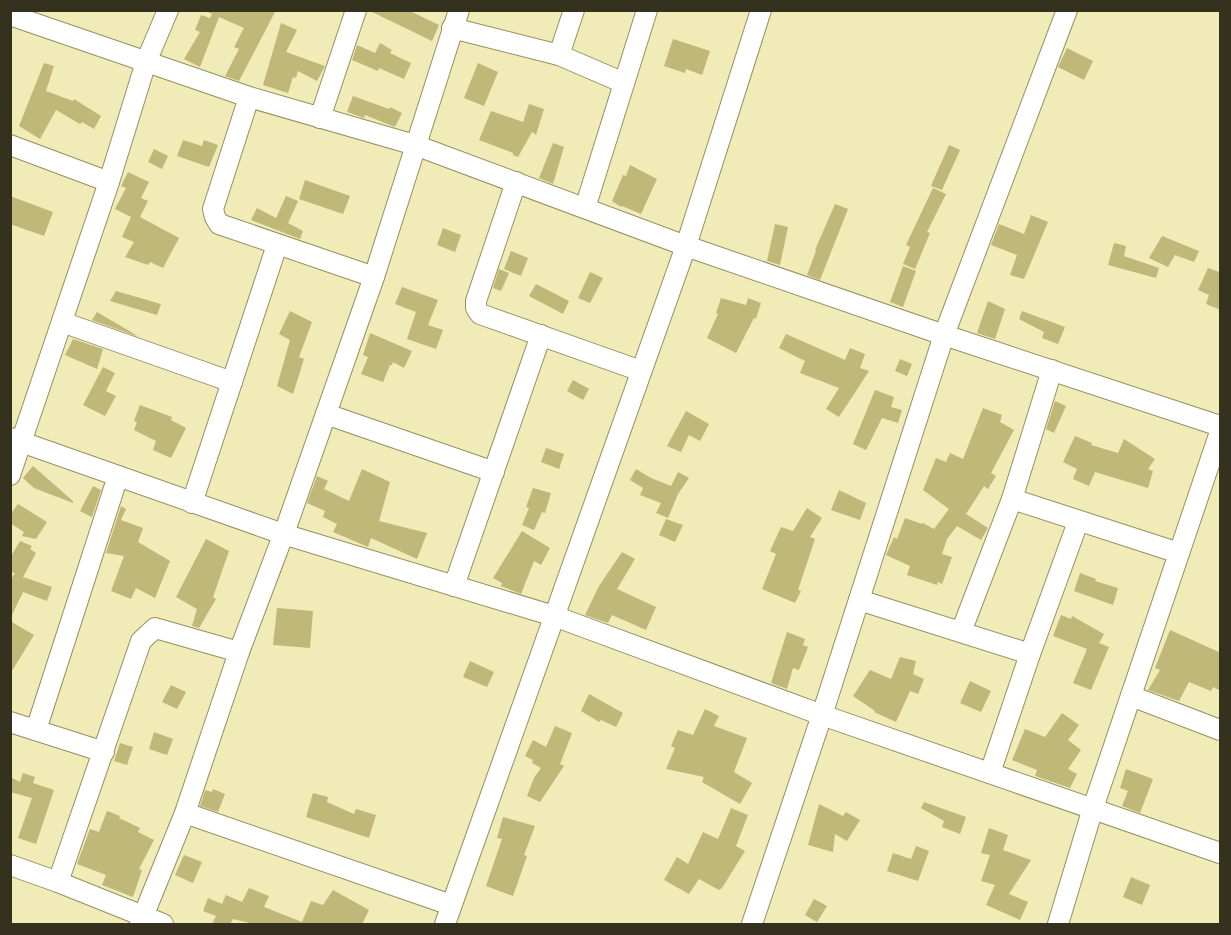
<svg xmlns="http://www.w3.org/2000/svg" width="1231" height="935" viewBox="0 0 1231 935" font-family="Figtree,sans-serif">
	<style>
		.building { fill: #bfb878 }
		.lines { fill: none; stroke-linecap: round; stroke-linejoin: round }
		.minor-casing { stroke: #95905f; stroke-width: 22 }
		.minor { stroke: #fff; stroke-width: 20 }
	</style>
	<rect width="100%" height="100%" fill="#f0ebb7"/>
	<g class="building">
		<polygon points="203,10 276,10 239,81 225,76 239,49 234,47 244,28 219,17 200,67 184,59 200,32 195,30 201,15 210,18 212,14"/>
		<polygon points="368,10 408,10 439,25 432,41"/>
		<polygon points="281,23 297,30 286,52 325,66 317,81 298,71 296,78 293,77 288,93 263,85"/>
		<polygon points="673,39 710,51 702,75 686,69 685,73 664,66"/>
		<polygon points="380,43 392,50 390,53 411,63 404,79 379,68 378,71 352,60 357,45 375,53"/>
		<polygon points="1067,48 1093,61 1084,80 1058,67"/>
		<polygon points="44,63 54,66 46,91 73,101 74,99 101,116 94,129 82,122 80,124 56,110 40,139 19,126"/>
		<polygon points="478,63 498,72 484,106 464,98"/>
		<polygon points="353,96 389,109 390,107 402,113 395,127 365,115 364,118 347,112"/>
		<polygon points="529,104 544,109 536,135 532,132 518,157 513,155 513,153 479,140 491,111 523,122"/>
		<polygon points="183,140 202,146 204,140 218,145 209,167 177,156"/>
		<polygon points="553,143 564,147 553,184 539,178"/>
		<polygon points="949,145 960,150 942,190 931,186"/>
		<polygon points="154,149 168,156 162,169 148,162"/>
		<polygon points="630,165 657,179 641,214 622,206 621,207 612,201 623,175 626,176"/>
		<polygon points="128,172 149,182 141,198 148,201 140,217 179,238 163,268 150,262 148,265 125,257 134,242 122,237 131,217 115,209 126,188 121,186"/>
		<polygon points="305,180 350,196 343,214 299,199"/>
		<polygon points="933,188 946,194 927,232 930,233 915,269 903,264 910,247 906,245"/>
		<polygon points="10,196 53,212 44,236 10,224"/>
		<polygon points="286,196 298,201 288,223 303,231 300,239 251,220 257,208 276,218"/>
		<polygon points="835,204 848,209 820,280 807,275 816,251 815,250"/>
		<polygon points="1031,215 1048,222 1024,279 1010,275 1017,255 991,245 999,224 1024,234"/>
		<polygon points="775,224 788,227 780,265 767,261"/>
		<polygon points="443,228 461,235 455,252 437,245"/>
		<polygon points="1162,236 1199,251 1194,262 1175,255 1168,267 1149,258"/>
		<polygon points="1114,243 1126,246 1124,256 1159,268 1156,278 1108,265"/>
		<polygon points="511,251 528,258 521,276 504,269"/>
		<polygon points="903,266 916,271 903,307 890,302"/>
		<polygon points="1208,268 1219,272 1221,269 1221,310 1206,304 1209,295 1198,290"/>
		<polygon points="499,269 509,273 501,291 493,288"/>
		<polygon points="590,272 603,278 590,303 578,298"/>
		<polygon points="536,284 569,301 563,314 529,296"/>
		<polygon points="402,287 438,300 428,325 443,330 436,349 407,339 416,312 395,304"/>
		<polygon points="116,291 161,304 157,315 110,301"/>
		<polygon points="721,298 746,305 748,298 761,303 756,319 754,318 736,353 707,338 718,314 716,313"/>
		<polygon points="988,301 1005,309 995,339 977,333"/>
		<polygon points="290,311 312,322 299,357 304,359 293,394 277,386 290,340 279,334"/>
		<polygon points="1022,311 1065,327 1058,344 1042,338 1044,332 1019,319"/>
		<polygon points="97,312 131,332 139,337 89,319 92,320"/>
		<polygon points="370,333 412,351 404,368 393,362 392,365 390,365 383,382 361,374 368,357 363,355"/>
		<polygon points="786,334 845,360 850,348 865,354 860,368 869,371 839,417 826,409 839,388 800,373 805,361 779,348"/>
		<polygon points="73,339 103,349 97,369 65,355"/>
		<polygon points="900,359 912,364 907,376 895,371"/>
		<polygon points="103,367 115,373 106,391 116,396 105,416 83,405"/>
		<polygon points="573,380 589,389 583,400 567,391"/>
		<polygon points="875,390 894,397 891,407 902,410 898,423 882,418 866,450 853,444"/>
		<polygon points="1055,401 1066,406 1054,433 1046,429"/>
		<polygon points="140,405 172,417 171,420 186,428 171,458 153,450 156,441 134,430 137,422 134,421"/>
		<polygon points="983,408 1002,415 1000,422 1014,430 991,473 996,476 988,489 984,486 966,514 988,528 981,540 957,526 947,539 942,554 952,557 942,584 938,582 937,585 907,575 910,566 886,555 894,537 897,539 905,518 922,524 923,523 934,529 949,509 923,490 936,458 946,462 950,453 963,459"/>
		<polygon points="686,411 709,424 700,441 689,435 681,452 667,446"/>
		<polygon points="1075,436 1092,443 1091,445 1118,453 1124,439 1155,459 1148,469 1153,471 1148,488 1095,472 1089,486 1073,479 1077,469 1063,462"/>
		<polygon points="546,448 564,454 559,469 541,462"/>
		<polygon points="33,466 73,501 73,503 34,488 23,478"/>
		<polygon points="362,469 390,482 379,521 427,533 417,559 371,538 368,547 333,532 337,524 323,517 325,511 307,503 317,476 328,481 324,489 349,501"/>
		<polygon points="636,469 651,478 671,486 678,472 689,478 678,494 668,518 656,513 661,503 640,495 643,488 630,480"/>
		<polygon points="93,486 101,490 92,517 80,511"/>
		<polygon points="533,488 551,493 545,513 542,512 534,530 522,525 529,508 526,507"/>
		<polygon points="839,490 866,503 860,520 831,510"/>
		<polygon points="18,504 47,522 36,539 22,536 24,532 10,523 10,515"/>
		<polygon points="121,506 126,509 121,520 143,528 138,542 170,561 155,598 136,588 131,599 111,591 124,556 106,553"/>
		<polygon points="807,508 822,518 810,537 815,539 798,590 801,591 795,603 762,589 776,554 770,551 781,527 793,531"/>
		<polygon points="666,519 683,525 675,542 659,535"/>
		<polygon points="522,531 550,548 541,565 534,561 521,594 501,586 502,583 493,578"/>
		<polygon points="206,539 229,551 213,597 216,599 199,628 192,626 197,609 176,597"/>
		<polygon points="20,541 32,546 30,549 36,553 23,577 52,587 47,601 23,592 10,619 10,582 14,574 16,574 10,571 10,558"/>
		<polygon points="622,552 635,559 617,589 656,607 646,630 612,615 608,623 585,615 599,586"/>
		<polygon points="1080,573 1096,579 1095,581 1118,588 1113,605 1074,591"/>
		<polygon points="277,608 313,611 310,648 273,645"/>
		<polygon points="1061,615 1071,619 1072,616 1104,634 1099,643 1109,647 1091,690 1073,683 1087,649 1053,636"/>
		<polygon points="10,621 34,635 10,674"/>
		<polygon points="1170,630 1221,653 1221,691 1213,687 1211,691 1189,682 1179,701 1148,690 1160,670 1155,668"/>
		<polygon points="787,632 805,639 803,645 808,647 799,670 793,668 787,689 771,683"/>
		<polygon points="900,657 916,661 913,674 924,679 918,694 910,691 896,722 874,712 875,711 853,696 870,670 891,679"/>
		<polygon points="470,661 494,672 487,687 463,677"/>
		<polygon points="970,681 991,691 981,712 960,703"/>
		<polygon points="171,685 186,692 177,709 162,702"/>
		<polygon points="589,694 623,713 616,727 601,720 599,722 581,711"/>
		<polygon points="705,709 719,716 714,726 747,738 734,772 752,783 740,804 702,782 704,777 666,769 675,748 671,746 678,730 693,735"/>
		<polygon points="1062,713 1079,725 1068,740 1081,750 1068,769 1077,774 1070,788 1035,776 1037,770 1012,760 1025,729 1045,737"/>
		<polygon points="555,726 572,733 560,764 564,766 540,802 527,796 534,778 541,768 532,763 533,760 525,756 533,740 546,747"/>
		<polygon points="154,732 173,739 167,755 149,749"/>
		<polygon points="120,743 133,747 127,765 114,761"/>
		<polygon points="1126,769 1153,779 1140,813 1122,806 1128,791 1120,788"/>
		<polygon points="23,773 35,777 33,783 54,790 36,844 18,838 32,798 10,792 10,777 20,782"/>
		<polygon points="213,789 225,794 218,812 200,806 205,790 212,792"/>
		<polygon points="313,793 328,797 327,802 354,814 356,809 376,815 369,838 306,817"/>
		<polygon points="924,802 966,817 960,834 942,827 944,821 921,808"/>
		<polygon points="819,804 843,816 846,812 860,820 847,841 835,834 833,852 808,845"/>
		<polygon points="731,808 748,815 736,846 745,851 722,888 719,890 699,879 689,894 664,880 677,857 688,864 703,832 718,839"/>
		<polygon points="107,811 120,816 119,818 140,828 138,832 154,840 139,869 142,870 133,897 102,885 106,875 77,864 90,829 99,832"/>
		<polygon points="503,817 535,826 524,855 527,856 513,896 486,886 502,839 497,838"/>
		<polygon points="989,828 1008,835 1003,850 1031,860 1009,894 1028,902 1020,920 986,905 995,885 981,881 990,855 981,853"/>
		<polygon points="916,846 929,851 918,881 887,871 893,853 911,859"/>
		<polygon points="184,855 202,862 193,883 175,875"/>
		<polygon points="1131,877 1150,885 1142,905 1123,897"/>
		<polygon points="249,888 269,896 264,907 302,922 311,901 323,905 333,890 369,910 362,924 254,924 233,919 230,924 212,924 216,916 203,911 208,898 222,904 226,895 242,902"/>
		<polygon points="814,899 827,906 817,922 805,915"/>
	</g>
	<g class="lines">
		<g class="minor-casing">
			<g id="minor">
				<polyline points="10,15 249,97 415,145 686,246 944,335 1220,426"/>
				<polyline points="452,28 559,55 624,83"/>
				<polyline points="559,55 574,10"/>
				<polyline points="249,97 213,209 215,217 219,224 374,277"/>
				<polyline points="320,118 356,10"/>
				<polyline points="10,145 109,182"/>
				<polyline points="516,182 476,301 476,308 480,314 641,371"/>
				<polyline points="585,208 647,10"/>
				<polyline points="62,322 232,382"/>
				<polyline points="326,414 494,472"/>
				<polyline points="10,438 283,534 554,616 822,715 1220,853"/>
				<polyline points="10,475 109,182 146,62 168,10"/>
				<polyline points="1012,499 1179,553"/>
				<polyline points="192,503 277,245"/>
				<polyline points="454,586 541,335"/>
				<polyline points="859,600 1030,654"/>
				<polyline points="961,632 1012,499 1052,370"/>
				<polyline points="1131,696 1220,730"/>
				<polyline points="10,722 104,752"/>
				<polyline points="36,730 118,476"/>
				<polyline points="990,773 1030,654 1078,522"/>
				<polyline points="185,813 451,905"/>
				<polyline points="10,865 58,882 163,924"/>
				<polyline points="58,882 141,641 155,628 239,652"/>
				<polyline points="140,924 185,813 239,652 287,525 374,277 459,10"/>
				<polyline points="445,924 686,246 761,10"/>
				<polyline points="752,924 822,715 944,335 1067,10"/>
				<polyline points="1058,924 1093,808 1220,432"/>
			</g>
		</g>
		<use href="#minor" class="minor"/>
	</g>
	<rect width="1231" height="935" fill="none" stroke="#34321e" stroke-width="24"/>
</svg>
